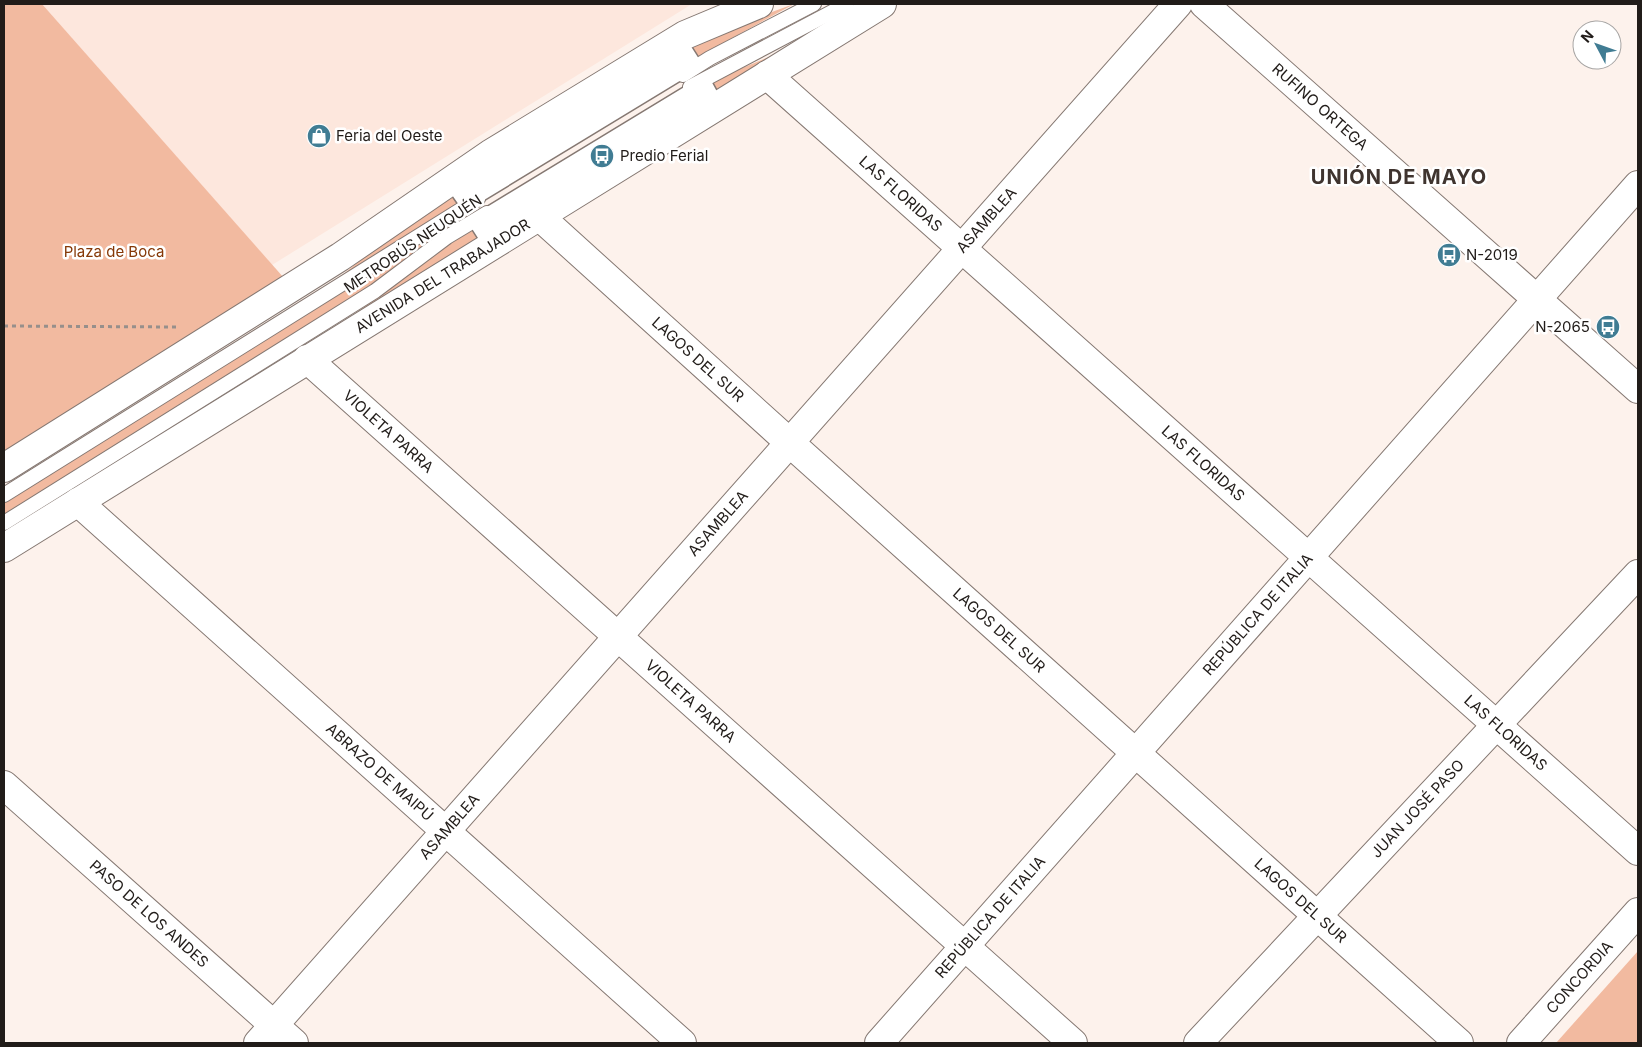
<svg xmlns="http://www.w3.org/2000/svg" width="1642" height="1047" viewBox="0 0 1642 1047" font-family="Inter,sans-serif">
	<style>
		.built { fill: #fde7dd }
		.green { fill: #f2baa0 }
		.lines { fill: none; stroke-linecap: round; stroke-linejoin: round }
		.service-casing { stroke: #857872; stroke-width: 16 }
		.pedestrian-casing { stroke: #857872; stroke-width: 24 }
		.minor-casing { stroke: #857872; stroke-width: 30 }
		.tertiary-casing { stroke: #857872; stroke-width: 30 }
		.secondary-casing { stroke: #857872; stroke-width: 30 }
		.primary-casing { stroke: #857872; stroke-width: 30 }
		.path { stroke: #978f8b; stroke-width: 3; stroke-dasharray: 4 4; stroke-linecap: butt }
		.service { stroke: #fff; stroke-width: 14 }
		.pedestrian { stroke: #fff; stroke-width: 21 }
		.minor { stroke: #fff; stroke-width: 28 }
		.tertiary { stroke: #fff; stroke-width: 28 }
		.secondary { stroke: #fff; stroke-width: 28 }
		.primary { stroke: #fff; stroke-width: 28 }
		.labels { text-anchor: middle; stroke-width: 5; stroke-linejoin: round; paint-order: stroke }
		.street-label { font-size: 15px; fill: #211c19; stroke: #fff }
		.poi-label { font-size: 15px; fill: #211c19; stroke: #fff; text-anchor: start }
		.park-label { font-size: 15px; fill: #853807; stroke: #fff }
		.district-label { font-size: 20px; font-weight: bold; letter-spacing: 1px; fill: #3f342f; stroke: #fff }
	</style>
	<rect width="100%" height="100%" fill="#fdf2ec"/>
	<polygon class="built" points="42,4 692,4 272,265"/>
	<g class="green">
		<polygon points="4,4 42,4 284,278 4,454"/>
		<path d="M 794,4 L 714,48 L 689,63 L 682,52 C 717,31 756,18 794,4 Z"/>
		<polygon points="771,56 709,99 703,88 730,73"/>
		<polygon points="460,188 467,198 340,277 408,221"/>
		<polygon points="472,212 364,290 4,516 4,502"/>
		<polygon points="481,223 488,234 349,318 437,253"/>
		<polygon points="1638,951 1638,1043 1556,1043"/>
	</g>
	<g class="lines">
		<g class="service-casing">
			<g id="service">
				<polyline points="683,75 710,58 814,4"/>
				<polyline points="690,87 847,4"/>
				<polyline points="4,495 478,199"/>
				<polyline points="4,523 375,291 447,237 487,213"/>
			</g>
		</g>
		<g class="pedestrian-casing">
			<g id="pedestrian">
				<polygon points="682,52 689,63 467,198 460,188"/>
				<polygon points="703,88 709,99 488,234 481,223"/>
			</g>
		</g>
		<g class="minor-casing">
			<g id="minor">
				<path id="s1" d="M 767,75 L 1638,851"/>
				<path id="s2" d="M 539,216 L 790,443 L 1459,1043"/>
				<path id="s3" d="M 307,359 L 1073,1043"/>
				<path id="s4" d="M 78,502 L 682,1043"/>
				<path id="s5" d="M 4,785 L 294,1043"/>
				<path id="s6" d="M 258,1043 L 1178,4"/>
				<path id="s7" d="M 1198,1043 L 1638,574"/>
				<path id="s8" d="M 1521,1043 L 1638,912"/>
			</g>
		</g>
		<g class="tertiary-casing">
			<g id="tertiary">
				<path id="s9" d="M 879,1043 L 1638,185"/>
			</g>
		</g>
		<g class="secondary-casing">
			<g id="secondary">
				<path id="s10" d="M 1204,4 L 1638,389"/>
			</g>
		</g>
		<g class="primary-casing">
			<g id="primary">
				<polyline points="4,468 340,257 490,154 685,35 759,4"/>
				<path id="s11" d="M 4,548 L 882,4"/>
			</g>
		</g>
		<polyline class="path" points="4,326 176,327"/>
		<use href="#service" class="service"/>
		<use href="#pedestrian" class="pedestrian"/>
		<use href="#minor" class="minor"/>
		<use href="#tertiary" class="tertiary"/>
		<use href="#secondary" class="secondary"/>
		<use href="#primary" class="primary"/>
	</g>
	<defs>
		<g id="shop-disc" transform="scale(1.25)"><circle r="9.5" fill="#407c93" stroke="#fff"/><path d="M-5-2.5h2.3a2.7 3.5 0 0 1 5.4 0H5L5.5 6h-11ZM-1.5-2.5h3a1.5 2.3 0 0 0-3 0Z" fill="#fff"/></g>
		<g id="bus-disc" transform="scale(1.25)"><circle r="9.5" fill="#407c93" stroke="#fff"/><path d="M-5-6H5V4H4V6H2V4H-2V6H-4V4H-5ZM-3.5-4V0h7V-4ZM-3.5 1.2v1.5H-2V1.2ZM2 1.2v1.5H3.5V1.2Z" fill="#fff"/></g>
	</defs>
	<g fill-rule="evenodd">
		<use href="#shop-disc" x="319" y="136"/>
		<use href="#bus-disc" x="602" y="156"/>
		<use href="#bus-disc" x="1449" y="255"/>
		<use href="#bus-disc" x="1608" y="327"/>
	</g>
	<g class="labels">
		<g class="street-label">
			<text dy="5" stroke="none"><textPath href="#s10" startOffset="155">RUFINO ORTEGA</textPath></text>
			<text dy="5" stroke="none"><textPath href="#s1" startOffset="179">LAS FLORIDAS</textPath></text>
			<text dy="5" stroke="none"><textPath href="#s6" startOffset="1099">ASAMBLEA</textPath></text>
			<text transform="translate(413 244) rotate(-34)" y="5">METROBÚS NEUQUÉN</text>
			<text dy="5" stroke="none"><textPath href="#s11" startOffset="516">AVENIDA DEL TRABAJADOR</textPath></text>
			<text dy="5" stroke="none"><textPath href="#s2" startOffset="214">LAGOS DEL SUR</textPath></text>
			<text dy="5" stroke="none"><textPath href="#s3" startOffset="109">VIOLETA PARRA</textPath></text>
			<text dy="5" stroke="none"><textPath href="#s1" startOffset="584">LAS FLORIDAS</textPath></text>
			<text dy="5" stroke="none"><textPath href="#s6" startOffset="694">ASAMBLEA</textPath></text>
			<text dy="5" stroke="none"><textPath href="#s9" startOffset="572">REPÚBLICA DE ITALIA</textPath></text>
			<text dy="5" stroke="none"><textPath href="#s2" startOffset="619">LAGOS DEL SUR</textPath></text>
			<text dy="5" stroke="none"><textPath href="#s3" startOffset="514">VIOLETA PARRA</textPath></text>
			<text dy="5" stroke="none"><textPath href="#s1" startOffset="989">LAS FLORIDAS</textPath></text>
			<text dy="5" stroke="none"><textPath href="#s4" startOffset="405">ABRAZO DE MAIPÚ</textPath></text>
			<text dy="5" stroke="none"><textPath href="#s7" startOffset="321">JUAN JOSÉ PASO</textPath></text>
			<text dy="5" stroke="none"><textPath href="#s6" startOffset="289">ASAMBLEA</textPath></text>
			<text dy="5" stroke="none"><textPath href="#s2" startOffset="1024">LAGOS DEL SUR</textPath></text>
			<text dy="5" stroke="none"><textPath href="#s5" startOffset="194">PASO DE LOS ANDES</textPath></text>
			<text dy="5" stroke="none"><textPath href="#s9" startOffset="168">REPÚBLICA DE ITALIA</textPath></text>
			<text dy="5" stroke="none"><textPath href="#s8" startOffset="88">CONCORDIA</textPath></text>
		</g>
		<g class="poi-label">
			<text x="336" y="141">Feria del Oeste</text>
			<text x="620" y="161">Predio Ferial</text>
			<text x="1466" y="260">N-2019</text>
			<text x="1590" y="332" text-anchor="end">N-2065</text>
		</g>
		<g class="park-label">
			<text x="114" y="257">Plaza de Boca</text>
		</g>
		<g class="district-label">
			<text x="1399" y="184">UNIÓN DE MAYO</text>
		</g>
	</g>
	<rect width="1642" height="1047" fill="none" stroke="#211c19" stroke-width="10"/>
	<g transform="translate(1597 45) rotate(311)"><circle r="24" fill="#ffffff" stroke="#a6a4a3"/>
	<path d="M0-4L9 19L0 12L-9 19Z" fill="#407c93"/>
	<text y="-8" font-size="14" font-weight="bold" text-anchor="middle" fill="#211c19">N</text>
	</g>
</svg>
